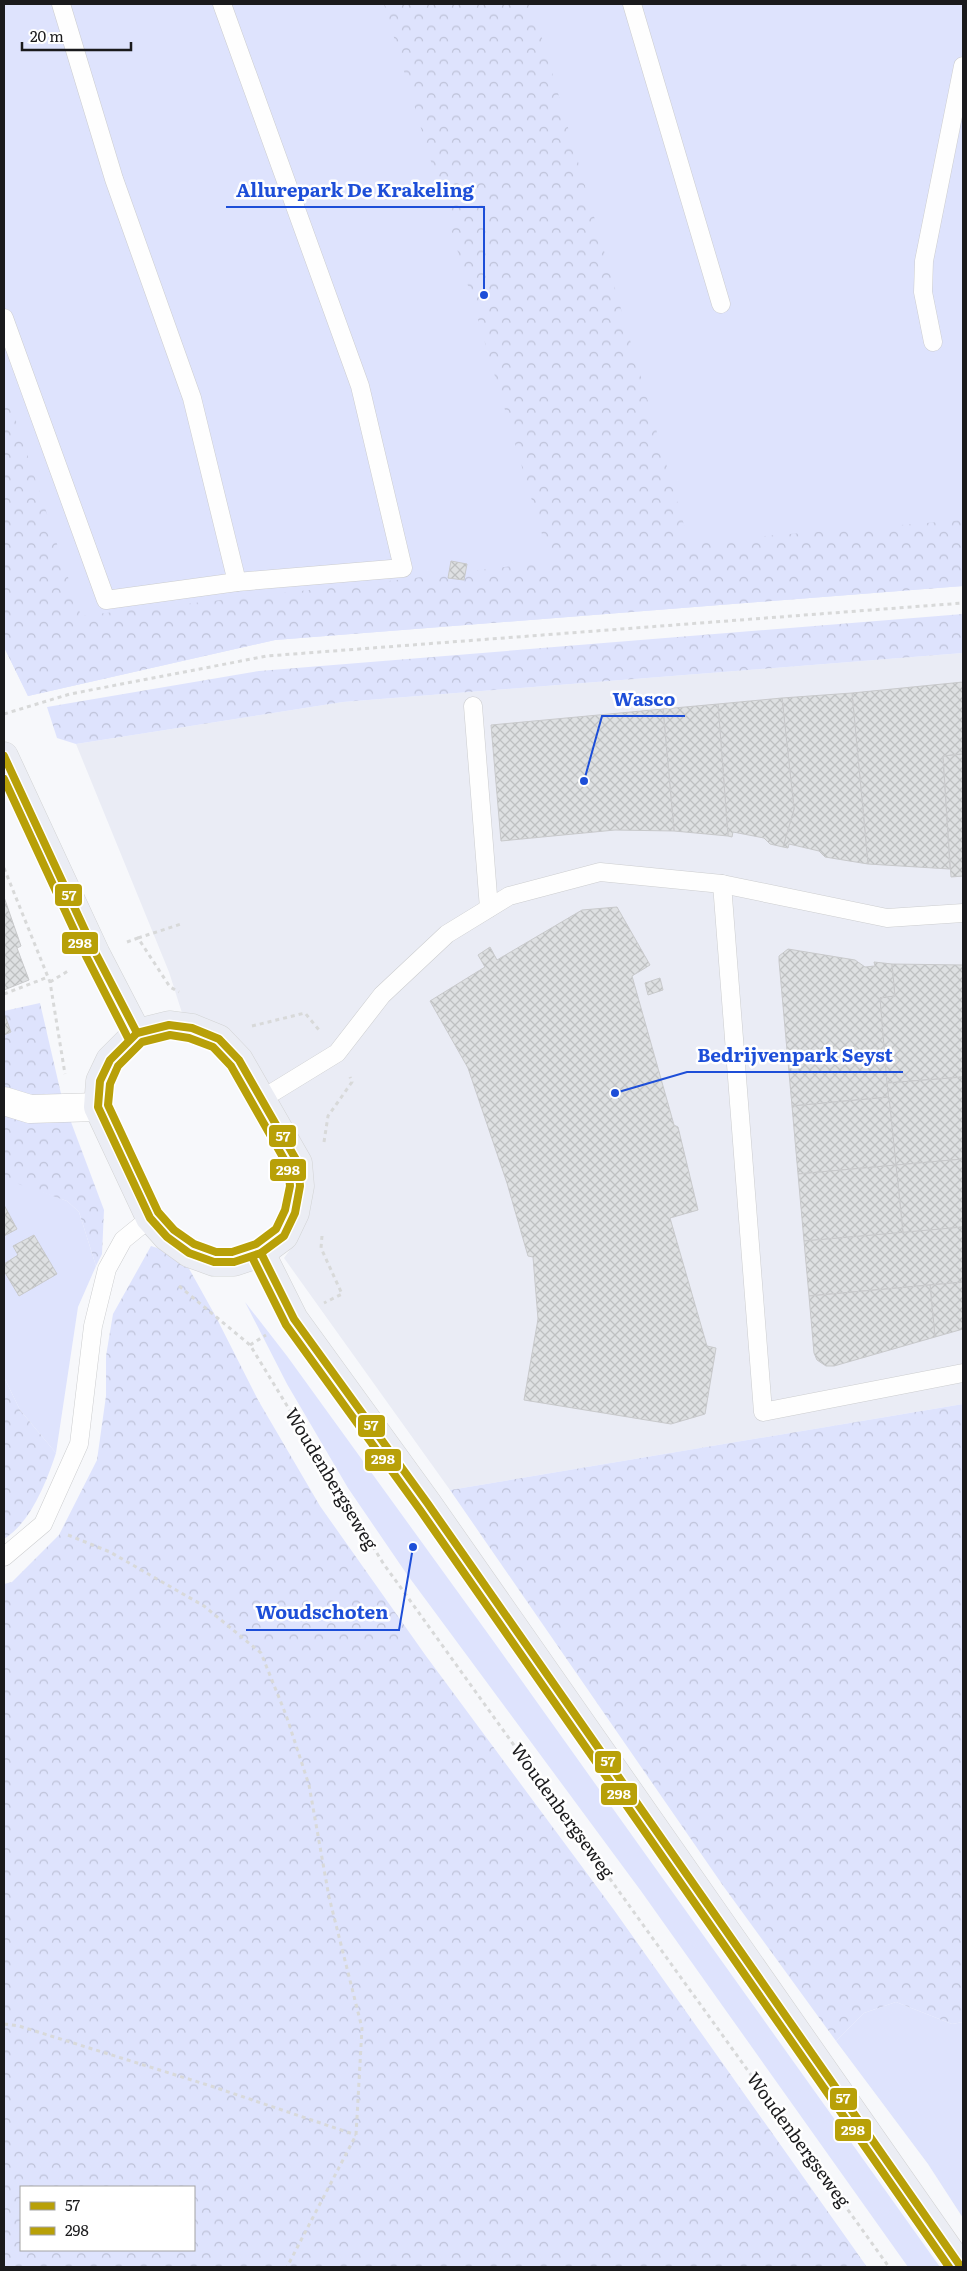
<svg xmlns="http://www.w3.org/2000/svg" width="967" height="2271" viewBox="0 0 967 2271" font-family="Literata,serif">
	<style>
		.built { fill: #eaecf5 }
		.green { fill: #dee3fd }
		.forest { fill: url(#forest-crowns); fill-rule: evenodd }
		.building { fill: url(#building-cross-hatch); stroke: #c8c9cb }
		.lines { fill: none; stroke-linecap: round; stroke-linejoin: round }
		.lane-casing { stroke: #cccdcf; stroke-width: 19 }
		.street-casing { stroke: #cccdcf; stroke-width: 29 }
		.primary-casing { stroke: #d2d3d4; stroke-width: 29 }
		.path { stroke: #d8d9d9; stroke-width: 3; stroke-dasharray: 4 4; stroke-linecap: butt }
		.lane { stroke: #fefefe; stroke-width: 18 }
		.street { stroke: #fefefe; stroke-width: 28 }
		.primary { stroke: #ebedf4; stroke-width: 28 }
		.bus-1-casing { stroke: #fff; stroke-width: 11 }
		.bus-2-casing { stroke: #fff; stroke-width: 11 }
		.bus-1 { stroke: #b8a008; stroke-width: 8 }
		.bus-2 { stroke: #b8a008; stroke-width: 8 }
		.labels { text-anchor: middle; stroke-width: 5; stroke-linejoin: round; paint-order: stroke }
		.street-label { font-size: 18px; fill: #1a1a1c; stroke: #fff }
		.leader { fill: none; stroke: #1d4ed8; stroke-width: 2 }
		.callout-dot { fill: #1d4ed8; stroke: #fff; stroke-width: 2 }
		.callout-label { font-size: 19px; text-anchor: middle; font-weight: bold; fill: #1d4ed8; stroke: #fff; stroke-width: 5; stroke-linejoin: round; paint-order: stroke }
		.line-badge { stroke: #fff; stroke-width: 2 }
		.badge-label { font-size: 14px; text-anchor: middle; font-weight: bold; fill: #fff }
	</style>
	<defs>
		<pattern id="forest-crowns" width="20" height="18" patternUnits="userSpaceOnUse" patternTransform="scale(1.25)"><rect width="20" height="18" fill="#dee3fd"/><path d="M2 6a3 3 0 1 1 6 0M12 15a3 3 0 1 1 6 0" fill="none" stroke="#bec2d8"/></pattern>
		<pattern id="building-cross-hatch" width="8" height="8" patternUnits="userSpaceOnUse" patternTransform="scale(1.25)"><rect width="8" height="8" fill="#dee0e2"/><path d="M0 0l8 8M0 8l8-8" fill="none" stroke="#bec0c1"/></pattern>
	</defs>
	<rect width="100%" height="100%" fill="#f7f8fb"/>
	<polygon class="built" points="963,653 963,1404 450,1490 284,1258 297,1240 307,1155 183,1016 169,972 76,744 343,702"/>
	<g class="green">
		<polygon points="4,4 963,4 963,586 275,640 28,696 4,647"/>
		<polygon points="6,1178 67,1201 79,1212 96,1266 78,1307 56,1453 20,1410 4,1377 4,1179"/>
		<polygon points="245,1302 287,1356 494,1642 940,2267 908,2267 641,1891 406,1573 348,1488 287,1384"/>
		<polygon points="896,2002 952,2024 963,2022 963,2218 928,2164 836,2041 864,2013"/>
	</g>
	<g class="forest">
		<path d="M 384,4 L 532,4 L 689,542 L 963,520 L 963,586 L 275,640 L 28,696 L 4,647 L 4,385 L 81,616 C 238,597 394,582 550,561 Z"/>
		<polygon points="963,614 963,653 343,702 76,744 57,738 47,707 259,671"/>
		<polygon points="40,1003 62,1098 104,1210 102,1254 96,1266 79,1212 67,1201 4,1179 4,1011"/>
		<path d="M 151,1246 L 182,1256 L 216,1317 L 258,1400 L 320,1506 L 426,1656 L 614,1910 L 867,2267 L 4,2267 L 4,1584 L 12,1582 L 59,1535 L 97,1460 L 106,1396 L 106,1356 L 113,1314 ZM 21,2187 L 194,2187 L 194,2250 L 21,2250 Z"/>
		<path d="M 4,1377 L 20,1410 L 56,1453 C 46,1483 31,1522 4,1539 Z"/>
		<polygon points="963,1404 963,2022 952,2024 896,2002 864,2013 836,2041 724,1887 450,1490"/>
	</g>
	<g class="building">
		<polygon points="451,561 467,564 464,580 448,578"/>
		<polygon points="963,682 963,754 943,756 950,869 868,864 852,693"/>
		<polygon points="852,693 868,864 825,857 819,851 789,844 788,848 783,847 794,809 782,698"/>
		<polygon points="782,698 794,809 783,847 770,844 764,838 733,832 732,837 728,836 718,704"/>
		<polygon points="718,704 728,836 674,831 663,709"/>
		<polygon points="663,709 674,831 615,830 501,841 491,725"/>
		<polygon points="963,754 963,876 951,877 943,756"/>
		<polygon points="4,897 21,946 17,948 29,980 4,990"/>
		<polygon points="617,907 650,965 632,976 674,1125 678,1127 698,1210 670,1218 707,1346 716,1348 705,1414 671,1424 524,1400 538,1319 533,1257 528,1256 507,1183 468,1068 430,1001 485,967 478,955 490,947 497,960 582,910"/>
		<polygon points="788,949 855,960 865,967 875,966 874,962 892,964 895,996 880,998 889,1097 792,1106 779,961 779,956"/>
		<polygon points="892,964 963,965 963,1077 887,1083 880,998 895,996"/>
		<polygon points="660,978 663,990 648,995 645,983"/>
		<polygon points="4,1013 11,1032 4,1035"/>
		<polygon points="963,1077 963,1159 896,1165 887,1083"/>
		<polygon points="889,1097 896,1165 798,1174 792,1106"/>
		<polygon points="963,1159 963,1227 903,1233 896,1165"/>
		<polygon points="896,1165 903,1233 804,1241 798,1174"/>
		<polygon points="4,1205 17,1229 4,1236"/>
		<polygon points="963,1227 963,1282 809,1296 804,1241"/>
		<polygon points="34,1235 57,1274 19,1296 4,1271 4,1264 18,1255 13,1246"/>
		<polygon points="963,1282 963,1329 935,1337 930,1285"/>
		<polygon points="930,1285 935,1337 834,1366 826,1366 817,1360 814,1353 809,1296"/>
	</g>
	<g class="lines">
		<g class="lane-casing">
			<g id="lane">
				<polyline points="61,4 114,179 192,398 237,582"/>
				<polyline points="632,4 721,304"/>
				<polyline points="4,318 106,600 237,582 403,568 360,386 222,4"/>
				<polyline points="933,342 923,292 924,261 963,66"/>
				<polyline points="473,706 489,908"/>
				<polyline points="722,884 763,1412 963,1373"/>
				<polyline points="262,1099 337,1053 382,995 447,934 509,896 600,872 722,884 887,918 963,913"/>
				<polyline points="4,1557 43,1524 79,1444 93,1326 107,1269 123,1240 150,1218"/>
			</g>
		</g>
		<g class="street-casing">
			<polyline id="street" points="4,1101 30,1109 98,1107"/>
		</g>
		<g class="primary-casing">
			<g id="primary">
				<polyline points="4,756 96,954 137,1033"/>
				<polygon points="169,1025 192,1028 219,1039 239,1060 298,1163 300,1186 295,1213 284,1236 261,1253 234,1262 214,1262 189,1253 167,1237 150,1218 98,1107 100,1081 110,1060 137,1033"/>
				<polyline points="261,1253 294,1319 428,1504 961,2267"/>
			</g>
		</g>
		<g class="path">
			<polyline points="4,714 70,694 267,656 963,603"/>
			<polyline points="4,868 50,982 65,1074"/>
			<polyline points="138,938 181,924"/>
			<polyline points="127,942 138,938 170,987 179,992"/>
			<polyline points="50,982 68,971"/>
			<polyline points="4,994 48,977"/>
			<polyline points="252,1026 305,1013 319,1030"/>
			<polyline points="324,1142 328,1116 352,1082 350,1077"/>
			<polyline points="322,1236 321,1248 342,1294 324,1303"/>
			<polyline points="179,1286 250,1345 383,1563 889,2267"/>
			<polyline points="250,1345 266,1335"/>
			<polyline points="68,1535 110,1552 204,1606 261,1653 286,1715 309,1785 329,1897 362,2028 356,2135 287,2267"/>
			<polyline points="4,2024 19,2026 214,2087 356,2135"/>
		</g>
		<use href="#lane" class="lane"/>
		<use href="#street" class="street"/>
		<use href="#primary" class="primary"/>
		<g class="bus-1-casing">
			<g id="bus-1">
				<polyline points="4,756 96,954 137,1033"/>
				<polygon points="169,1025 192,1028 219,1039 239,1060 298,1163 300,1186 295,1213 284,1236 261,1253 234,1262 214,1262 189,1253 167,1237 150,1218 98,1107 100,1081 110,1060 137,1033"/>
				<polyline points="261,1253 294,1319 428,1504 961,2267"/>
			</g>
		</g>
		<g class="bus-2-casing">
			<g id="bus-2">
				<polyline points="4,779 87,958 128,1038"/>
				<polygon points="170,1035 189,1038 213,1047 231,1066 288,1166 290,1186 285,1210 276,1229 256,1244 232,1252 216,1252 194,1244 174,1230 158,1212 108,1105 110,1084 118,1066 142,1042"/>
				<polyline points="252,1257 286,1325 420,1510 949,2267"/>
			</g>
		</g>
		<use href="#bus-1" class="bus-1"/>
		<use href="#bus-2" class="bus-2"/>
	</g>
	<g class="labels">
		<g class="street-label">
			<text transform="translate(331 1479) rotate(59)" y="6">Woudenbergseweg</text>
			<text transform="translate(562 1811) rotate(54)" y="6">Woudenbergseweg</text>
			<text transform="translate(798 2140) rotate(54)" y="6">Woudenbergseweg</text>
		</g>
	</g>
	<path class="leader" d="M484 295L484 207H226M584 781L602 716H685M615 1093L687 1072H903M413 1547L399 1630H246"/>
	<g class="callout-dot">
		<circle cx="484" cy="295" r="5"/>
		<circle cx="584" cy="781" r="5"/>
		<circle cx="615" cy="1093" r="5"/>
		<circle cx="413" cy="1547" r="5"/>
	</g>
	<g class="callout-label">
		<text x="355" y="197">Allurepark De Krakeling</text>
		<text x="644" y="706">Wasco</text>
		<text x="795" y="1062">Bedrijvenpark Seyst</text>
		<text x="322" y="1619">Woudschoten</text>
	</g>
	<g class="line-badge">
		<rect x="54" y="883" width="29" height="24" rx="5" fill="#b8a008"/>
		<rect x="61" y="931" width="38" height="24" rx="5" fill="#b8a008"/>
		<rect x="268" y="1124" width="29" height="24" rx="5" fill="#b8a008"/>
		<rect x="269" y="1158" width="38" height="24" rx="5" fill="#b8a008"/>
		<rect x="357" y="1414" width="29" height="24" rx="5" fill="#b8a008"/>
		<rect x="364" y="1448" width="38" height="24" rx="5" fill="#b8a008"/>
		<rect x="594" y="1750" width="28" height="24" rx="5" fill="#b8a008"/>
		<rect x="600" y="1782" width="38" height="24" rx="5" fill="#b8a008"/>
		<rect x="829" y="2087" width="29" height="24" rx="5" fill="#b8a008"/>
		<rect x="834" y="2118" width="38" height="24" rx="5" fill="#b8a008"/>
	</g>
	<g class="badge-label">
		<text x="69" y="900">57</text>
		<text x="80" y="948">298</text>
		<text x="283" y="1141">57</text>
		<text x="288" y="1175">298</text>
		<text x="371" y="1430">57</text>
		<text x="383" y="1464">298</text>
		<text x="608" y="1766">57</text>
		<text x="619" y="1799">298</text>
		<text x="843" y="2103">57</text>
		<text x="853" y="2135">298</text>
	</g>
	<rect width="967" height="2271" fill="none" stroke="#1a1a1c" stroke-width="10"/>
	<rect x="20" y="2186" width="175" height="65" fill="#ffffff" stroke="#a3a3a4"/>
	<rect x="30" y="2202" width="25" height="8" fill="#b8a008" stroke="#a3a3a4"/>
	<text x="65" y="2211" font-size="15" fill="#1a1a1c">57</text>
	<rect x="30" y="2227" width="25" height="8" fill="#b8a008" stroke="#a3a3a4"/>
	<text x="65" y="2236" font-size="15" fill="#1a1a1c">298</text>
	<path d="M22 42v8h109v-8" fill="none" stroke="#1a1a1c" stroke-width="2.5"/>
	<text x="30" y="42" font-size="15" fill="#1a1a1c" stroke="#ffffff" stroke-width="4" paint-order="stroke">20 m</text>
</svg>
